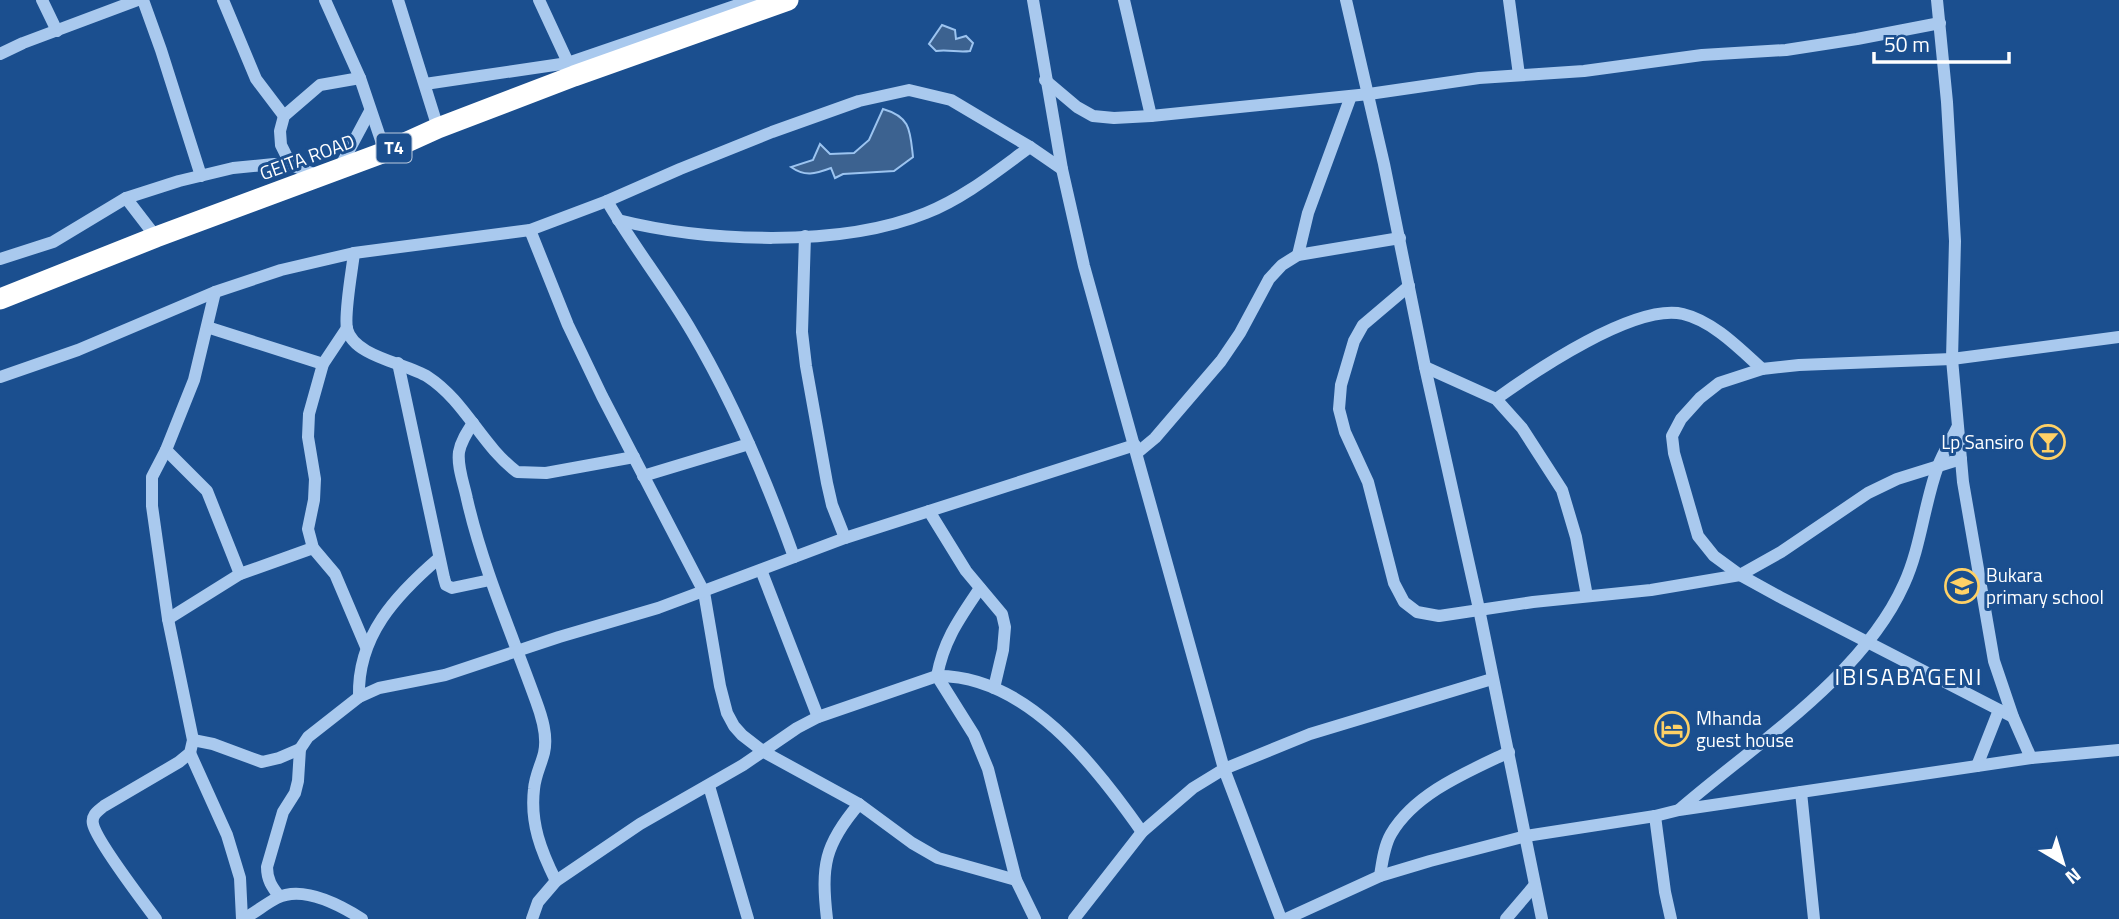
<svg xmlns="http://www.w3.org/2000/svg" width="2119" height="919" viewBox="0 0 2119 919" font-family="'Titillium Web',sans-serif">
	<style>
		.water { fill: #3c6290; stroke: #9cc4f0; stroke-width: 2 }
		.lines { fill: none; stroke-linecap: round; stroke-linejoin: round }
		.minor { stroke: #a9c9ee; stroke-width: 12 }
		.highway { stroke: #fff; stroke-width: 21 }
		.labels { text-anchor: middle; stroke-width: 6; stroke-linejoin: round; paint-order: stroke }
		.shield { fill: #1b4f8f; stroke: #bbcadd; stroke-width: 2 }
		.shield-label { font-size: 18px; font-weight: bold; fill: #fff }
		.street-label { font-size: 19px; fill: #fff; stroke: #1b4f8f }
		.poi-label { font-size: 19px; fill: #fff; stroke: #1b4f8f; text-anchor: start }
		.quarter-label { font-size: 23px; letter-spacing: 2px; fill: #fff; stroke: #1b4f8f }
	</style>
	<rect width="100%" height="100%" fill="#1b4f8f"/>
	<g class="water">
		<path d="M 942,25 L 955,30 L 956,39 L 966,36 L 973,43 L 970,51 C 958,53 949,49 936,51 L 929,44 Z"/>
		<path d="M 883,109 C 911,117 910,131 913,157 L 894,171 L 843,174 L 835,178 L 831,168 C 815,174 805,177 791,167 L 813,160 L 820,144 L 830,154 L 854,153 L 869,140 Z"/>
	</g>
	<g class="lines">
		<g class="minor">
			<polyline points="42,0 57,31"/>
			<polyline points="143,0 161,50 201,176"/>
			<polyline points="223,0 256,79 284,116"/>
			<polyline points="325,0 360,78 385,152"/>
			<polyline points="398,0 438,128"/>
			<polyline points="539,0 571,69"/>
			<polyline points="1033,0 1062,169 1084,266 1224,769 1281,919"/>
			<polyline points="1124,0 1151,116"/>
			<polyline points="1346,0 1384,164 1425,367 1479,609 1542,919"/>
			<polyline points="1509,0 1519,75"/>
			<polyline points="1937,0 1947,102 1955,241 1952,359 1963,482 1994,661 2013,717 2031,758"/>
			<polyline points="0,54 23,43 138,0"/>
			<polyline points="1045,80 1077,107 1093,116 1114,118 1151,116 1369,94 1479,78 1584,71 1702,55 1786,50 1857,39 1940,23"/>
			<polyline points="425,84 568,63 752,0"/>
			<polyline points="291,165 281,145 280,131 284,116 320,85 360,78"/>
			<polyline points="339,169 370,111"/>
			<polyline points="126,198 156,237"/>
			<path d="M 607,201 C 633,246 666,287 692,332 C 734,403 766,479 794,557"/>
			<path d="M 618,220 C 706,242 840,248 926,213 C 964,198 997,171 1030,147"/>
			<polyline points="530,230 568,325 602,396 704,592 720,686 727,713 734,726 742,735 764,752 859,804 912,843 938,858 1016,880"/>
			<polyline points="805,236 802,332 806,366 827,483 832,505 845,538"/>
			<path d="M 354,253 C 352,271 344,313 347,329 C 354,357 406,363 428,377 C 465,401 482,446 517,472 L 546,473 L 634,457"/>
			<polyline points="1298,255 1308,213 1351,96"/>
			<polyline points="0,259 53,242 126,198 179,181 233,168 274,164 291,165 319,176"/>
			<polyline points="1409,286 1363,325 1354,341 1341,385 1339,409 1345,432 1368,482 1394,583 1404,602 1417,612 1439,616 1533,602 1651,590 1740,575 1781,552 1868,493 1897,479 1961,459"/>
			<polyline points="207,327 323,364"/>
			<polyline points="347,328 323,364 309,414 308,437 315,479 314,500 308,529 313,548 335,574 366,647"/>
			<polyline points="398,363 444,578 446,585 452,588 490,580"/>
			<polyline points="1425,367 1496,399 1522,428 1562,490 1576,537 1587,596"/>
			<polyline points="0,377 78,350 215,292 281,270 354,253 530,230 607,201 680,169 772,132 859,101 909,90 951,100 1030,147 1062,169"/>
			<path d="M 1496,399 C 1535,371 1635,303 1683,314 C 1713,321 1740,349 1762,369"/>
			<path d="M 473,423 C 467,432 461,441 459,452 C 457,467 464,484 467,499 C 483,569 512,634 536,701 C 542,717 548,736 544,753 C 541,765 535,776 534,789 C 530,823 541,851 556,881"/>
			<polyline points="166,450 207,491 240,574"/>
			<polyline points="1137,453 1155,438 1221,361 1240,333 1269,279 1282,265 1298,255 1400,238"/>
			<polyline points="643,476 749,444"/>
			<polyline points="929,511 966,571 1002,614 1005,627 1003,650 994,688"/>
			<polyline points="761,570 818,717"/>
			<path d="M 980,588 C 960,618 944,639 937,676 L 974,735 L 988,769 L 1016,880 L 1035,919"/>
			<polyline points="168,619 240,574 313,548"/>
			<path d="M 359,697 C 357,636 396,595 439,558"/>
			<polyline points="2013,717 1780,597 1740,575 1714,556 1698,536 1674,453 1672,436 1681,419 1700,398 1719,383 1762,369 1799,365 1952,359 2119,337"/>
			<polyline points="193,740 213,744 262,762 279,758 300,749"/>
			<polyline points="190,753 227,835 240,878 242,919"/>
			<polyline points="1977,766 1999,710"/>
			<polyline points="709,786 748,919"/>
			<polyline points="1801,792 1814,919"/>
			<path d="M 1680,809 C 1755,744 1863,676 1904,584 C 1921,547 1924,504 1938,466 C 1943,453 1951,440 1957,428"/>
			<polyline points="1655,816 1665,892 1671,919"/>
			<path d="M 1380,876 C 1382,863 1384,846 1391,834 C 1415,793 1467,772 1509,752"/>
			<path d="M 279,896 C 272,887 267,880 267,867 L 283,812 L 295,793 L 298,781 L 300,749 L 308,737 L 359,697 L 379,688 L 445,675 L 559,637 L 658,608 L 845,538 L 1135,445"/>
			<path d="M 156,919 C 144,903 96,840 93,824 C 91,815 98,811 104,806 L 179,762 L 190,753 L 193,740 L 168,619 L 152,506 L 152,477 L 166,450 L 194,380 L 215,292"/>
			<path d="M 243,919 C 255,913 265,904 277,898 C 303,885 340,905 362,919"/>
			<path d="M 532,919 L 538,902 L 556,881 L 640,824 L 743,765 L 797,728 L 818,717 L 937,676 C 1026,675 1095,765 1142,832"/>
			<path d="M 827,919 C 821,866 824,845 859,804"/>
			<polyline points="1074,919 1142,832 1193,788 1224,769 1310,734 1492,679"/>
			<polyline points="1286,919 1380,876 1430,861 1526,836 1655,816 1679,810 2031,758 2119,750"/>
			<polyline points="1506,919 1534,886"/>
		</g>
		<polyline class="highway" points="0,299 156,237 385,152 438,128 574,76 788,0"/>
	</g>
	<defs>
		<g id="bar-ring" transform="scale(1.75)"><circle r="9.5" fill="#1b4f8f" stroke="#ffd166" stroke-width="1.5"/><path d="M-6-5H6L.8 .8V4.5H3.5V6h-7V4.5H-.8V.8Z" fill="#ffd166"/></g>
		<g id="school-ring" transform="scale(1.75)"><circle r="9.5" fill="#1b4f8f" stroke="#ffd166" stroke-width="1.5"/><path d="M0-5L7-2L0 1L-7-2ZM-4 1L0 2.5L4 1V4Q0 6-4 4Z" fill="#ffd166"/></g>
		<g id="hotel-ring" transform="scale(1.75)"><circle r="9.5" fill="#1b4f8f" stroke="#ffd166" stroke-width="1.5"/><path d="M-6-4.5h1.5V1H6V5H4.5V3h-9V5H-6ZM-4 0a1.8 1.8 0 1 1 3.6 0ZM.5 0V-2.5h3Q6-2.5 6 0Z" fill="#ffd166"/></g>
	</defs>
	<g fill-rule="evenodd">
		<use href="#bar-ring" x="2048" y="442"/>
		<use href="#school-ring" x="1962" y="586"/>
		<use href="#hotel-ring" x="1672" y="729"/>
	</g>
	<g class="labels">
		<rect class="shield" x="376.5" y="133.5" width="35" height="29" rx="5"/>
		<g class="shield-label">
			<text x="394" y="154">T4</text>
		</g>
		<g class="street-label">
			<text transform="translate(307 157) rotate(-20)" y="7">GEITA ROAD</text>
		</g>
		<g class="poi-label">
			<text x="2024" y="449" text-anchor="end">Lp Sansiro</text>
			<text x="1986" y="582">Bukara<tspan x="1986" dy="22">primary school</tspan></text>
			<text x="1696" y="725">Mhanda<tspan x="1696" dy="22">guest house</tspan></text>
		</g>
		<g class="quarter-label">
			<text x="1909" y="685">IBISABAGENI</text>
		</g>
	</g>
	<g transform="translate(2063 863) rotate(142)" stroke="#1b4f8f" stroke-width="5" paint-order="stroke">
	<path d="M0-5L12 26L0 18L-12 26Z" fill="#ffffff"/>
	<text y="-10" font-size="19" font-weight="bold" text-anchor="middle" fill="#ffffff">N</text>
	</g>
	<path d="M1874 52v10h135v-10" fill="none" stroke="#ffffff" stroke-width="3.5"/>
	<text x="1884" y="52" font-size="21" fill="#ffffff" stroke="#1b4f8f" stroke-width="5" paint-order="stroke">50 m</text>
</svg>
